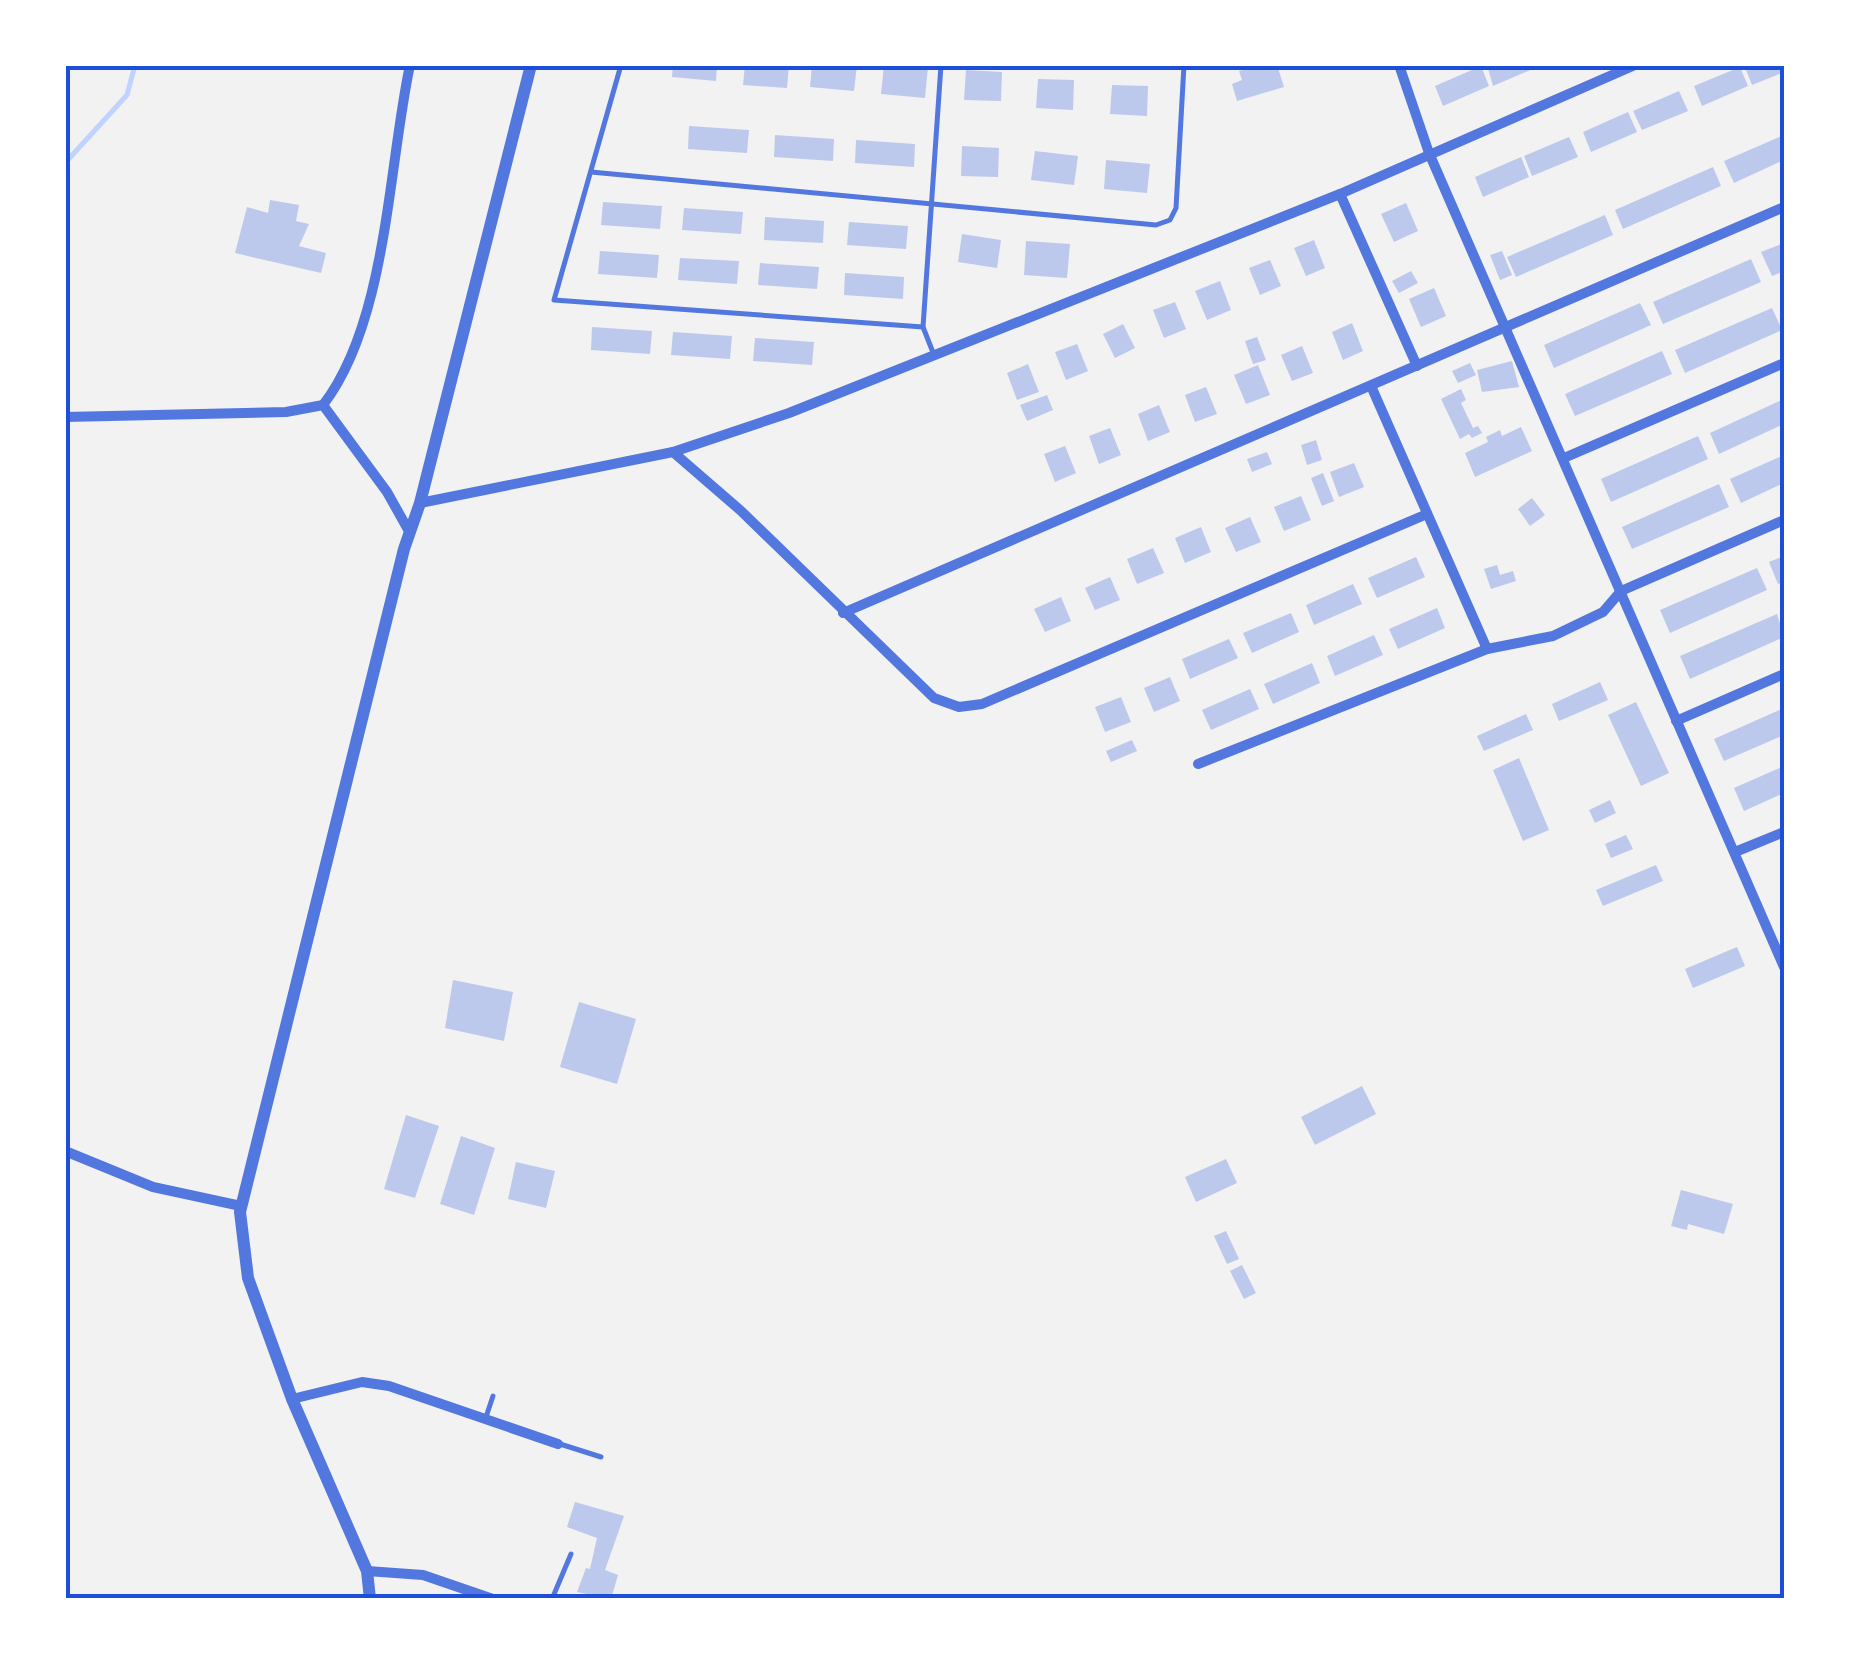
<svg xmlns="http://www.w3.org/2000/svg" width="1849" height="1664" viewBox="0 0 1849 1664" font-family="'Varela Round',sans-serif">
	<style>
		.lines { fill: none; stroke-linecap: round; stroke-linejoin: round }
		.stream { stroke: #bfd3fe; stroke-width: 5 }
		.building { fill: #bdc9ec }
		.service { stroke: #5277de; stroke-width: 5 }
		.minor { stroke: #5277de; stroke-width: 10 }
		.tertiary { stroke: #5277de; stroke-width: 12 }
		.neatline { fill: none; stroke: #1d4ed8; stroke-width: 4 }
	</style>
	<rect width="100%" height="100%" fill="#f2f2f2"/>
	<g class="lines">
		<polyline class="stream" points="65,163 127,95 135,65"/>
	</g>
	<g class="building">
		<polygon points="673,65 717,65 716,81 672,77"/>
		<polygon points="745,65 789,65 787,88 743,85"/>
		<polygon points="812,65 857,65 854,91 810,87"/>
		<polygon points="884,65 928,67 925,98 881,94"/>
		<polygon points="1260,65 1277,65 1284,87 1237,101 1232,84 1242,80 1239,71"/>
		<polygon points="1487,65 1542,65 1493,86"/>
		<polygon points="1744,65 1784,65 1784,72 1752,85"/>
		<polygon points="1481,66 1489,86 1443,106 1435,86"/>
		<polygon points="1740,67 1748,86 1702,106 1694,86"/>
		<polygon points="966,70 1002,72 1001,101 964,100"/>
		<polygon points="1038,79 1074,80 1073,110 1036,108"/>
		<polygon points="1112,85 1148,86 1147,116 1110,114"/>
		<polygon points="1679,91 1688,111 1642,130 1633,111"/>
		<polygon points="1628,112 1637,132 1591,152 1583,132"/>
		<polygon points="689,126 749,130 747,153 688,149"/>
		<polygon points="775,135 834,139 833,161 774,157"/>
		<polygon points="1784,135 1784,160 1734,183 1724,161"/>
		<polygon points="1569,137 1578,157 1532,176 1524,156"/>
		<polygon points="856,140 915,144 914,167 855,163"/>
		<polygon points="962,146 999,148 998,177 961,176"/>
		<polygon points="1035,151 1078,156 1074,185 1031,180"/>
		<polygon points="1521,157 1529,177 1483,197 1475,177"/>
		<polygon points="1106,160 1150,164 1147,193 1104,189"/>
		<polygon points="1713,167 1721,186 1623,229 1615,210"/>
		<polygon points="270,200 299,205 296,221 309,224 299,246 326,253 321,273 235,253 247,207 268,213"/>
		<polygon points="603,202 662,206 660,229 601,225"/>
		<polygon points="1406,203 1418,231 1394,242 1381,214"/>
		<polygon points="684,208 743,212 741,234 682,230"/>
		<polygon points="1605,215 1613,235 1516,277 1507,257"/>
		<polygon points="765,217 824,221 823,243 764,240"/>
		<polygon points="849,222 908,226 906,249 847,245"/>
		<polygon points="962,234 1001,240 997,268 958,262"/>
		<polygon points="1314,240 1325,268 1306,276 1294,248"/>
		<polygon points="1026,241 1070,244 1067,278 1024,275"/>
		<polygon points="1784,243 1784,271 1772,276 1761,252"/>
		<polygon points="600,251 659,255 657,278 598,274"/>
		<polygon points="1502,251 1512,275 1500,280 1490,255"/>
		<polygon points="680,258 739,261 737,284 678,280"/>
		<polygon points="1751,259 1761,282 1663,324 1653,302"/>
		<polygon points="1270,260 1281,286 1260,295 1249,268"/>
		<polygon points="760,263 819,267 817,289 758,285"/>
		<polygon points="1411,271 1418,283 1399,293 1392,281"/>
		<polygon points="845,273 904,277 903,299 844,295"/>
		<polygon points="1220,281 1231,310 1207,320 1195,291"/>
		<polygon points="1434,288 1446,316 1421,327 1409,299"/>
		<polygon points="1175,302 1186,329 1164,338 1153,310"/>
		<polygon points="1640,303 1651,325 1554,368 1544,345"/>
		<polygon points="1772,308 1782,330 1685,373 1675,350"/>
		<polygon points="1352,323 1363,351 1343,360 1332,332"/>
		<polygon points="1123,324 1135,348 1115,358 1103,334"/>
		<polygon points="592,327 652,331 650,354 591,350"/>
		<polygon points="673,332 732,336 730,359 671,355"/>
		<polygon points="1257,337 1266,360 1253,364 1245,341"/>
		<polygon points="755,338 814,342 812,365 753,361"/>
		<polygon points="1077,344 1088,371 1066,380 1055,352"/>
		<polygon points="1302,346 1313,373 1292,381 1281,355"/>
		<polygon points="1662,351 1672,374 1575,416 1565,394"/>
		<polygon points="1512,361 1519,387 1482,392 1477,370"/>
		<polygon points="1470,363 1476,375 1458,383 1452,371"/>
		<polygon points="1028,364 1039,392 1017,400 1007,373"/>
		<polygon points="1258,365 1270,395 1246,404 1234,375"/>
		<polygon points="1206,387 1217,414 1195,422 1185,395"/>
		<polygon points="1461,389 1466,400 1461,403 1473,428 1478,426 1482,433 1472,438 1469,434 1460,439 1441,399"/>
		<polygon points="1047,395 1053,410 1027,421 1020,405"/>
		<polygon points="1784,399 1784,424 1719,454 1710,433"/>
		<polygon points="1159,405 1170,432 1148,441 1138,414"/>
		<polygon points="1521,427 1532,451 1475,477 1465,453 1488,442 1486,437 1500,430 1502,436"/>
		<polygon points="1110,428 1121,455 1099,464 1089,436"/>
		<polygon points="1698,436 1708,459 1611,502 1601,479"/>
		<polygon points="1316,440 1322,460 1307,465 1301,445"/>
		<polygon points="1065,446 1076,473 1055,482 1044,454"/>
		<polygon points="1267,452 1272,464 1252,472 1247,459"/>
		<polygon points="1784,455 1784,483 1741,503 1730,479"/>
		<polygon points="1354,463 1364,487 1339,497 1330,472"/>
		<polygon points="1323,473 1334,501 1322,506 1311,478"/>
		<polygon points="1719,484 1729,507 1632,549 1622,527"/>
		<polygon points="1301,496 1311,520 1284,531 1274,507"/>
		<polygon points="1532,498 1545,515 1530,526 1518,509"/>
		<polygon points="1250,517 1261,542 1236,552 1225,528"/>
		<polygon points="1201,527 1211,552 1185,563 1175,538"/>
		<polygon points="1153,548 1164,573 1137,584 1127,559"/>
		<polygon points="1784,556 1784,582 1778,584 1769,562"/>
		<polygon points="1416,557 1425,577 1377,598 1368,578"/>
		<polygon points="1497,565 1500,575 1513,571 1516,581 1491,589 1484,569"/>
		<polygon points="1757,568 1767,590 1670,633 1660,610"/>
		<polygon points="1110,577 1120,600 1095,610 1085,588"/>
		<polygon points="1353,584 1362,604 1314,625 1306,605"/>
		<polygon points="1061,597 1071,621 1045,632 1034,609"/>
		<polygon points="1437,608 1445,628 1398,649 1389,629"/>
		<polygon points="1291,613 1299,632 1252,653 1243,633"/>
		<polygon points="1777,614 1784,637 1690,679 1680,656"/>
		<polygon points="1374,635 1383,655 1335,676 1327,656"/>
		<polygon points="1229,639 1238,658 1190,679 1182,659"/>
		<polygon points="1312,663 1320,683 1273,704 1264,684"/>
		<polygon points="1170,677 1180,701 1154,712 1144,688"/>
		<polygon points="1600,682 1608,700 1559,721 1552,704"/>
		<polygon points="1250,689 1259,709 1211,730 1202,710"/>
		<polygon points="1121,697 1131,722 1105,732 1095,707"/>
		<polygon points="1636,702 1669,773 1641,786 1608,715"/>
		<polygon points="1784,708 1784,735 1724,761 1714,739"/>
		<polygon points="1526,714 1533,730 1484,751 1477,736"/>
		<polygon points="1132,740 1137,751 1111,762 1106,751"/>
		<polygon points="1519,758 1549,830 1523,841 1493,770"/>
		<polygon points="1784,766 1784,793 1744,811 1734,788"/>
		<polygon points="1610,800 1616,813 1595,823 1589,810"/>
		<polygon points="1626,835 1633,849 1611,858 1605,844"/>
		<polygon points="1656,865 1663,881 1603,906 1596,890"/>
		<polygon points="1737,947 1745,966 1693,988 1685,969"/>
		<polygon points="453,980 513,992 504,1041 445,1028"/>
		<polygon points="579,1002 636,1019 617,1084 560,1067"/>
		<polygon points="1362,1086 1376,1114 1315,1145 1301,1117"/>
		<polygon points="406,1115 439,1126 415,1198 384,1189"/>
		<polygon points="461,1136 495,1148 474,1215 440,1204"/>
		<polygon points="1226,1159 1237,1183 1196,1202 1185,1177"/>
		<polygon points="516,1162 555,1171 546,1208 508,1199"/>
		<polygon points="1681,1190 1733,1204 1724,1234 1688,1224 1687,1230 1671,1226"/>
		<polygon points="1226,1231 1239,1259 1227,1264 1214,1236"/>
		<polygon points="1242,1265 1256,1293 1244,1299 1230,1271"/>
		<polygon points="575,1502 624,1516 605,1570 618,1575 611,1599 577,1592 586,1568 590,1569 597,1538 567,1527"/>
	</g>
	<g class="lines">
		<g class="service">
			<polyline points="621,65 554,300 923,327"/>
			<polyline points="591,172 1156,225 1170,220 1176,208 1184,65"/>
			<polyline points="934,355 923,327 941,65"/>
			<polyline points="486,1417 493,1396"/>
			<polyline points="560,1444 601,1457"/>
			<polyline points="552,1599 571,1554"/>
		</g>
		<g class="minor">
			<polyline points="1399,65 1429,153 1784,967"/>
			<polyline points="1340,194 1417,366"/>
			<polyline points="1371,386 1487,649"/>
			<polyline points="323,405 387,492 410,533"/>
			<path d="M 65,417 L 286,412 L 323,405 C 387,322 388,168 410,65"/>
			<polyline points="673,452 740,510 934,698 959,707 982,704 1427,514"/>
			<polyline points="1564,458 1784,363"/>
			<polyline points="420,503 673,452 789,413 1340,194 1635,65"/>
			<polyline points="843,613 1784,207"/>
			<polyline points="1676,721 1784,674"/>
			<polyline points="1198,764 1487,649 1553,636 1603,612 1621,591 1784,520"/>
			<polyline points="1735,852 1784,832"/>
			<polyline points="65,1151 153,1187 241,1206"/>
			<polyline points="292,1399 362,1382 389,1386 558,1444"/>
			<polyline points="367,1571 423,1575 493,1599"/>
		</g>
		<polyline class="tertiary" points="370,1599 367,1571 292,1399 248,1278 240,1212 404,549 420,503 531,65"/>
	</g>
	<rect width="1849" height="1664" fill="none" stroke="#ffffff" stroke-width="135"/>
	<rect x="68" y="68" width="1714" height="1528" class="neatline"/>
</svg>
